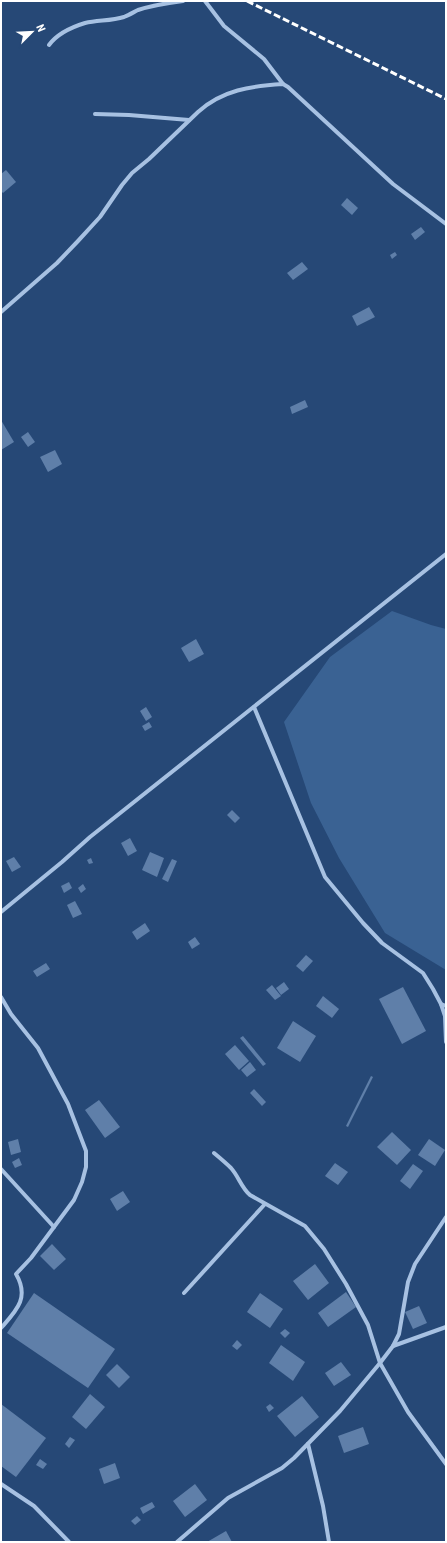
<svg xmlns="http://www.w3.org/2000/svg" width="447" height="1543" viewBox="0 0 447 1543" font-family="'Roboto Condensed',sans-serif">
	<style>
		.green { fill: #3a6293 }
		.building { fill: #5f7fa9 }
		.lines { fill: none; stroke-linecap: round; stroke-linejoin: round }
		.minor { stroke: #a7c1e2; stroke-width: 4 }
		.rail { stroke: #fff; stroke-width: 3; stroke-dasharray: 7 3; stroke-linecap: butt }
	</style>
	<rect width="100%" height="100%" fill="#264876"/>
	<polygon class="green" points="392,611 431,625 446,629 446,970 385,933 339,858 311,803 284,722 330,657"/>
	<g class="building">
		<polygon points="6,170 16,182 3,193 1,191 1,174"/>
		<polygon points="347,198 358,208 352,215 341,205"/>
		<polygon points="421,227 425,232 415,240 411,234"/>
		<polygon points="395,252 397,255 392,259 390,255"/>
		<polygon points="302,262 308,269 293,280 287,273"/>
		<polygon points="369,307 375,317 357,326 352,316"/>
		<polygon points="305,400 308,407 292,414 290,407"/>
		<polygon points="1,420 14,442 1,450"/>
		<polygon points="28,432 35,442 28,447 21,437"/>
		<polygon points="55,450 62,464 48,472 40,457"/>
		<polygon points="196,639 204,654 189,662 181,648"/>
		<polygon points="146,707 152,717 146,721 140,711"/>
		<polygon points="149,722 152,727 145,731 142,726"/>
		<polygon points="232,810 240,818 235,823 227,815"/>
		<polygon points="130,838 137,851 128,856 121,843"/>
		<polygon points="150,852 164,858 157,877 142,870"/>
		<polygon points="14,857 21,867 12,872 6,861"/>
		<polygon points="91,858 93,863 89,864 87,860"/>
		<polygon points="172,859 177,861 168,882 162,879"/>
		<polygon points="69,882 72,888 64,893 61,886"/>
		<polygon points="83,884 86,889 81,893 78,888"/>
		<polygon points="75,901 82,914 73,918 67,905"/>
		<polygon points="145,923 150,931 137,940 132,932"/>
		<polygon points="195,937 200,944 192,949 188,942"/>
		<polygon points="306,955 313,961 303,972 296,966"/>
		<polygon points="46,963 50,969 37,977 33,971"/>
		<polygon points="284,982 289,989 281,995 276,988"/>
		<polygon points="272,985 281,996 275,1000 266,990"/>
		<polygon points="403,987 426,1031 402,1044 379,999"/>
		<polygon points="323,996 339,1009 332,1018 316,1006"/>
		<polygon points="293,1021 316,1036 300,1062 277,1048"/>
		<polygon points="243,1036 266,1064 263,1066 240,1038"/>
		<polygon points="235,1045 249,1061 239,1070 225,1054"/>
		<polygon points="250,1062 256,1070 247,1077 241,1070"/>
		<polygon points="371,1076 373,1077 348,1127 346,1126"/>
		<polygon points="254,1089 266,1102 262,1106 250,1093"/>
		<polygon points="99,1100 120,1127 105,1138 85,1110"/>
		<polygon points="392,1132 411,1150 397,1165 377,1147"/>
		<polygon points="18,1139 21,1152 11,1155 8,1142"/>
		<polygon points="429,1139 445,1150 435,1166 418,1155"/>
		<polygon points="19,1158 22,1165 15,1168 12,1162"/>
		<polygon points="335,1163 348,1172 338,1185 325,1176"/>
		<polygon points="413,1164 423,1171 410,1189 400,1181"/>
		<polygon points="123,1191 130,1202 117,1211 110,1199"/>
		<polygon points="52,1244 66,1259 54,1270 40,1256"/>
		<polygon points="315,1264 329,1283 308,1300 293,1281"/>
		<polygon points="346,1292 356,1307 328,1327 318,1313"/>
		<polygon points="34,1293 115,1349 88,1388 7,1333"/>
		<polygon points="260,1293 283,1309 270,1328 247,1312"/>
		<polygon points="419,1306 427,1323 413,1329 405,1312"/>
		<polygon points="285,1329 290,1333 285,1338 280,1333"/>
		<polygon points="237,1340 242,1345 237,1350 232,1346"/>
		<polygon points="281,1345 305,1362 293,1381 269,1363"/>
		<polygon points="341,1362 351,1375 334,1386 325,1373"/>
		<polygon points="117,1364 130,1377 119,1388 106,1375"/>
		<polygon points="90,1394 105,1407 86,1429 72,1417"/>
		<polygon points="302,1396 319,1417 295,1437 277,1416"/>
		<polygon points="1,1404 46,1438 16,1477 1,1466"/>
		<polygon points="270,1404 274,1408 269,1412 266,1407"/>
		<polygon points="363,1427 369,1444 344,1453 338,1436"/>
		<polygon points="70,1437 75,1440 69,1448 65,1444"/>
		<polygon points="40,1459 47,1464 43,1469 36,1465"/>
		<polygon points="115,1463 120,1478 104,1484 99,1469"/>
		<polygon points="195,1484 207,1500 185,1517 173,1501"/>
		<polygon points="152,1502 155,1507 143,1514 140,1508"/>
		<polygon points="137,1516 141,1520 135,1525 131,1521"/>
		<polygon points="226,1531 232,1542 207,1542"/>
	</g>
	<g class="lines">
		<g class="minor">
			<polyline points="205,1 224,26 264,59 283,84"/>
			<path d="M 49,45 C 57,34 72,27 85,23 C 98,20 111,21 124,17 C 129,15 134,12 138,10 C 153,5 168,3 183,1"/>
			<polyline points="95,114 129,115 189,120"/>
			<path d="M 1,312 L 57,263 L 78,241 L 100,217 L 122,185 L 132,173 L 149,159 L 198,112 C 222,90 251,86 283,84 L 288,87 L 393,184 L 446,224"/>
			<polyline points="254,707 325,877 363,923 382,943 423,973 433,989 441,1004 445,1016 446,1042"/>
			<polyline points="1,912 62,862 90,837 446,554"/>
			<path d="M 1,997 L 11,1014 L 38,1048 L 68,1104 L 86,1151 L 86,1167 L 82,1182 L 74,1200 L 31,1258 L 16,1274 C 30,1298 16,1311 1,1328"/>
			<polyline points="441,1004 446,1006"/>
			<path d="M 214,1153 C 220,1158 226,1163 231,1168 C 239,1177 241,1187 250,1195 L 305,1226 L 324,1249 L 346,1284 L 368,1325 L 380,1363 L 408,1412 L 446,1464"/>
			<polyline points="1,1169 54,1227"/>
			<polyline points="184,1293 265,1204"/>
			<polyline points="393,1346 446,1327"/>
			<polyline points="308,1444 323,1506 329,1542"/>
			<polyline points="1,1484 34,1506 69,1542"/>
			<polyline points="177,1542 228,1498 282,1468 294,1458 340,1411 380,1363 393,1346 399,1334 408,1282 415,1264 446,1217"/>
		</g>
		<polyline class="rail" points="247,1 446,99"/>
	</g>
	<rect width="447" height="1543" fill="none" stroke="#ffffff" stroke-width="4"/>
	<g transform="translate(32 32) rotate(66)" stroke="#264876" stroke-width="3" paint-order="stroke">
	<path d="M0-3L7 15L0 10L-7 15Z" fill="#ffffff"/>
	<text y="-6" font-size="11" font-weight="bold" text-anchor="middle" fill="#ffffff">N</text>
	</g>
</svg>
